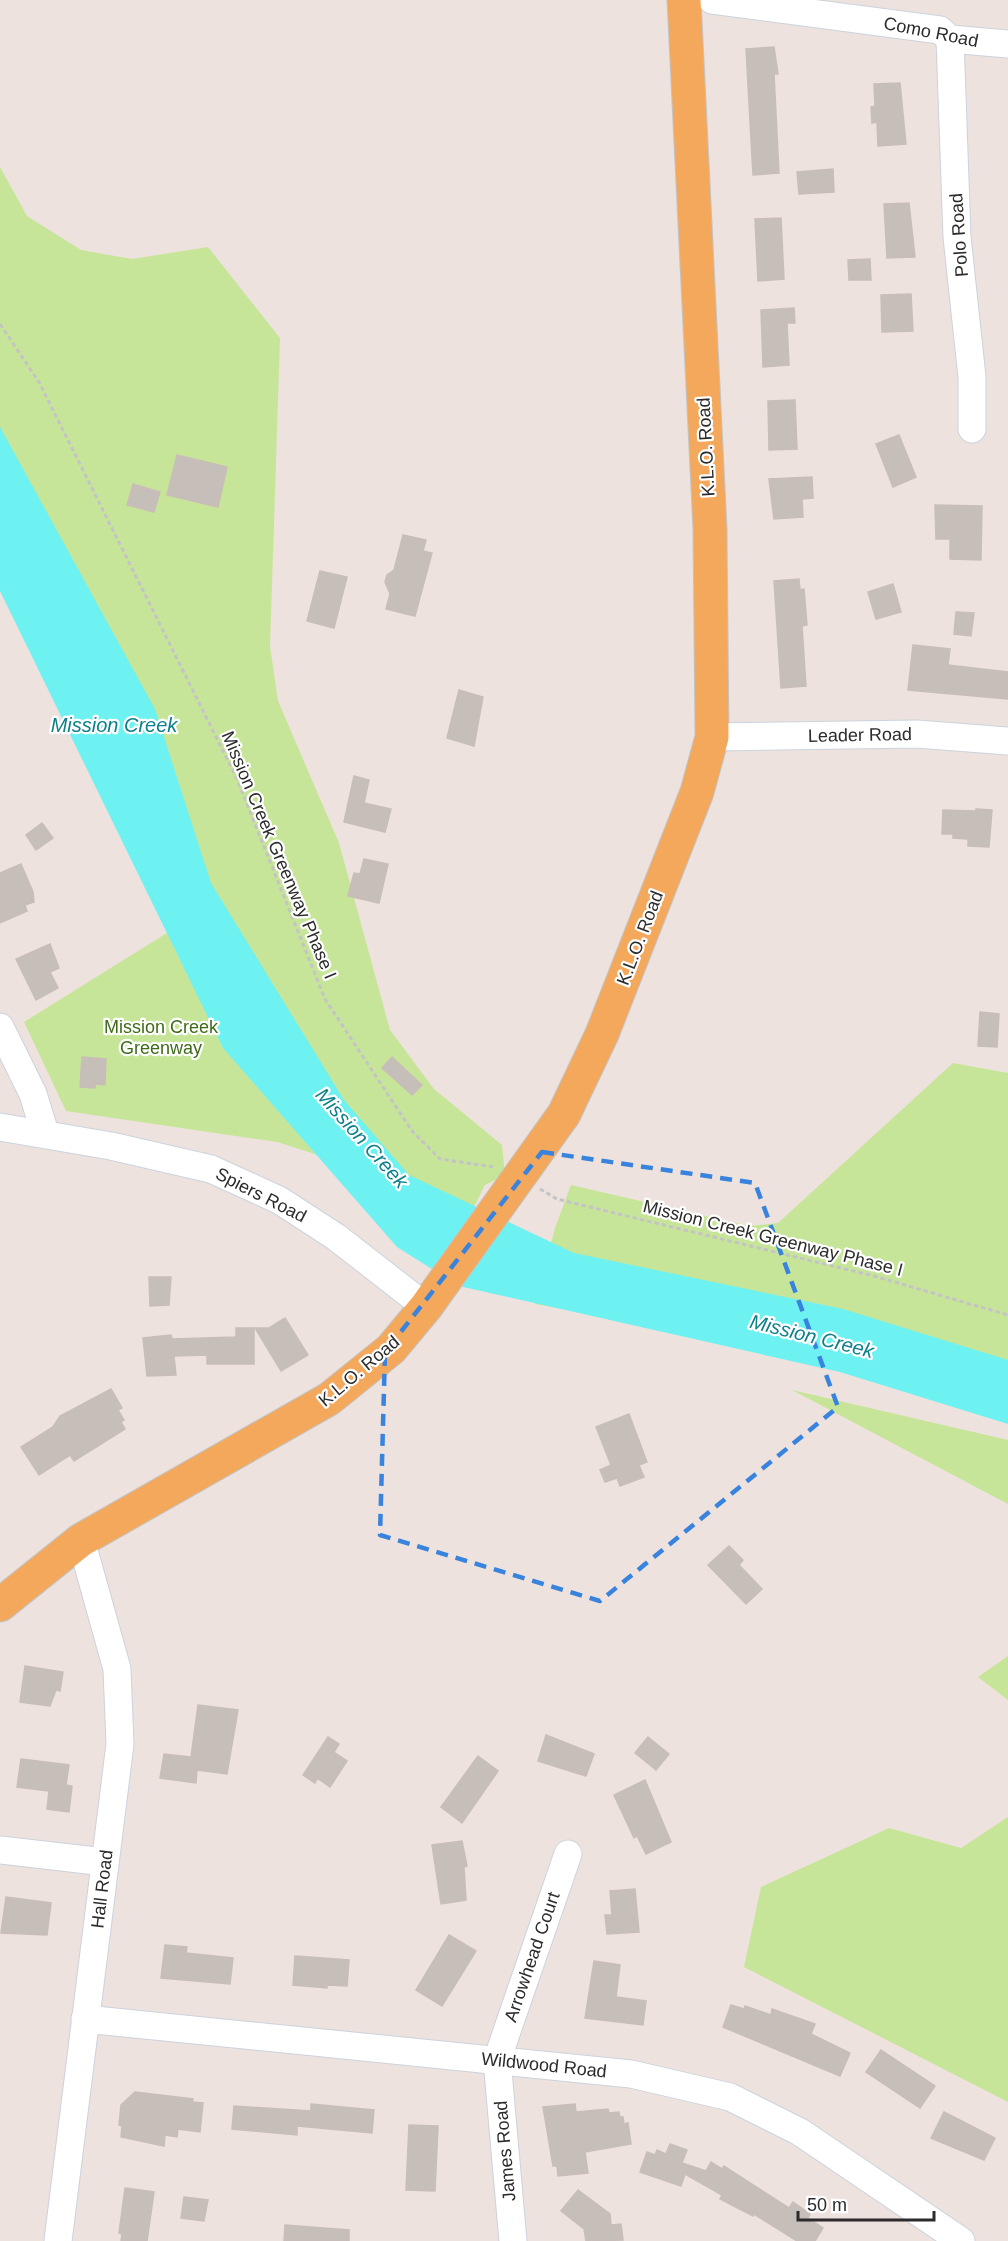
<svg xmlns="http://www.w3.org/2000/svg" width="1008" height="2241" viewBox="0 0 1008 2241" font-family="Helvetica,sans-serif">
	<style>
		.green { fill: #c7e599 }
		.water { fill: #6ef1f1 }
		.building { fill: #c6beb9; stroke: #c9beb7; stroke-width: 1.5 }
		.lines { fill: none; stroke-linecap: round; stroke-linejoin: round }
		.minor-casing { stroke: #cbd3dd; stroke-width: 29 }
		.major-casing { stroke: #c4c4c4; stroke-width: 35 }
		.path { stroke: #c4c4c4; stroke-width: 3; stroke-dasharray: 4.5 3; stroke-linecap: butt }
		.minor { stroke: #fff; stroke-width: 27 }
		.major { stroke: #f4a85c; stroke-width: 33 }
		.marked { fill: none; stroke: #3883de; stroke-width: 4.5; stroke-dasharray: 12 8; stroke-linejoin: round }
		.labels { text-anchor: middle; stroke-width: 4.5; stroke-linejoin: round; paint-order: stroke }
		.street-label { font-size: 18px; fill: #2b2b2b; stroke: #fff }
		.park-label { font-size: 18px; fill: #3f6b19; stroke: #fff }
		.water-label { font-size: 20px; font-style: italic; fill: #0c808b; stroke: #fff }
	</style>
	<rect width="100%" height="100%" fill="#ede2dd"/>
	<g class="green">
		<polygon points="0,167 27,216 81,250 132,259 208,247 280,338 270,646 278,701 339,843 390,1030 434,1089 502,1145 505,1175 485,1185 455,1244 318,1155 277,1142 66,1111 24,1022 199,913 0,551"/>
		<polygon points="953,1063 1008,1073 1008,1407 709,1335 535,1304 555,1228 571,1185 749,1226 778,1223"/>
		<polygon points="792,1390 1008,1440 1008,1504"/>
		<polygon points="1008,1656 1008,1700 978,1677"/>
		<polygon points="1008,1817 1008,2102 744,1967 761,1887 889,1828 961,1848"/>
	</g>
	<polygon class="water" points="0,427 155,709 211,883 344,1100 409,1175 574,1253 843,1309 1008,1360 1008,1424 840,1372 459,1286 397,1247 223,1048 0,591"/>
	<g class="building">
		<polygon points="774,47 778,74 774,74 779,173 753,175 746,49"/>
		<polygon points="900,83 906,144 878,146 877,122 872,123 871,107 875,106 874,84"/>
		<polygon points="833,169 834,192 799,194 797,172"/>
		<polygon points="909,203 915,257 887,258 884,204"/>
		<polygon points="781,218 784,279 758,281 755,219"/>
		<polygon points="870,259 871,280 849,280 848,260"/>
		<polygon points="911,294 913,331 882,332 881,295"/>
		<polygon points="794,308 795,323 787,323 789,365 763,367 761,310"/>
		<polygon points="795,400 797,449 769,450 768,401"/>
		<polygon points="899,435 916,477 893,487 876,444"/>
		<polygon points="177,455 227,467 218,507 167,495"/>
		<polygon points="812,477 813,498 802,499 803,517 774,519 769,479"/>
		<polygon points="133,484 160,492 154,512 127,505"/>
		<polygon points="935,505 982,506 981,560 950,559 950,539 936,539"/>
		<polygon points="403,535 426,540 423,551 432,553 415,616 386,609 390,594 385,582 387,575 394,570"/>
		<polygon points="320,571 347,577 334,628 307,621"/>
		<polygon points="799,579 800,590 804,589 807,625 802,626 806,686 781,688 774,581"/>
		<polygon points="893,584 901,612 876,619 868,592"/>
		<polygon points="956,612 974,613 971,636 954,634"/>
		<polygon points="913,645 950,649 948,665 1008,672 1008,699 908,690"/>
		<polygon points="459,690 483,697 474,746 447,738"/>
		<polygon points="354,776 369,780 364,803 391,809 385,832 344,822"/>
		<polygon points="976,809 992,810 989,847 968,846 968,839 953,838 953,834 942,834 943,810 976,811"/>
		<polygon points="42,823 53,838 36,850 26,835"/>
		<polygon points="364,859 388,864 379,903 348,896 354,873 360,874"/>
		<polygon points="21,864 33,892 34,902 25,905 27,911 0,923 0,873"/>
		<polygon points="50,944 59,968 50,972 58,988 36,1000 16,959"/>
		<polygon points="980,1012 999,1014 997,1047 978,1046"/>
		<polygon points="82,1057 106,1059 105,1085 95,1084 95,1088 80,1087"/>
		<polygon points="392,1057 422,1085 412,1095 382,1068"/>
		<polygon points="149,1277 171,1277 169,1305 150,1306"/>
		<polygon points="285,1318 308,1355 281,1371 255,1328 269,1328"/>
		<polygon points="236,1328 254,1328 254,1364 207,1364 207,1355 174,1356 176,1375 147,1376 143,1338 171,1335 172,1339 236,1337"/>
		<polygon points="111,1389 122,1408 118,1410 124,1420 121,1422 125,1429 74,1461 70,1455 39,1475 21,1447 53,1427 60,1416"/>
		<polygon points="629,1414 647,1462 639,1465 644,1477 620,1486 617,1478 605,1482 600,1470 611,1465 596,1427"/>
		<polygon points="729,1546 743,1560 739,1565 762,1589 746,1604 708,1565"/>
		<polygon points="25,1666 63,1672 60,1691 56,1690 50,1706 20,1702"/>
		<polygon points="198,1705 238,1710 227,1774 197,1770 196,1783 160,1778 164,1754 191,1757"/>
		<polygon points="546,1735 594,1754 586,1776 538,1761"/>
		<polygon points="328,1737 339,1744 331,1757 335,1753 347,1761 330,1787 317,1778 315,1783 303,1775"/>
		<polygon points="648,1737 669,1754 656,1770 635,1753"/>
		<polygon points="478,1756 498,1771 462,1823 441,1807"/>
		<polygon points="21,1759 69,1765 66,1785 72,1786 69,1812 47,1809 49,1791 17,1787"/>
		<polygon points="645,1780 671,1842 646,1854 637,1836 634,1838 614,1795"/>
		<polygon points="462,1841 467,1866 464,1867 466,1900 441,1904 432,1845"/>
		<polygon points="635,1889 639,1932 607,1934 605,1915 612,1915 610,1891"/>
		<polygon points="6,1897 51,1903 47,1935 1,1933"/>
		<polygon points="449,1935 476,1951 442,2006 416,1990"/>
		<polygon points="165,1945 187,1947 186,1953 233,1958 230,1984 161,1978"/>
		<polygon points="295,1956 349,1960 347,1986 327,1985 327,1988 293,1985"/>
		<polygon points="594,1961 620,1965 616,1997 646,2001 643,2025 585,2018"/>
		<polygon points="731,2005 744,2009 745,2006 771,2015 772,2009 815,2024 811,2034 850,2053 840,2076 723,2027"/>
		<polygon points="881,2050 935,2086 920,2108 866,2072"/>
		<polygon points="135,2092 193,2099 192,2102 203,2103 200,2132 178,2129 177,2137 165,2135 164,2146 121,2137 122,2126 119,2125 121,2105"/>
		<polygon points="311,2104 374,2110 372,2133 297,2126 297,2135 232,2129 234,2106 311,2111"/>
		<polygon points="575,2104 576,2112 608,2109 609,2113 619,2112 620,2117 623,2117 624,2124 628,2123 631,2144 585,2152 588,2173 558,2176 557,2166 553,2166 543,2107"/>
		<polygon points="944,2112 995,2138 984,2160 931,2138"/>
		<polygon points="409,2125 438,2126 435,2191 406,2190"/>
		<polygon points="670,2144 687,2150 682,2163 706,2171 711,2162 722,2169 724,2166 789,2208 793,2202 810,2214 808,2218 823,2228 815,2241 797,2241 754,2214 753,2216 720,2199 722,2195 685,2174 681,2186 640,2172 647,2152 655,2155 657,2150 666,2154"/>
		<polygon points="125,2188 154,2192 147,2241 121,2241 122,2234 119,2233"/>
		<polygon points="578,2190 610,2214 611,2225 621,2224 623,2240 586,2241 584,2229 561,2211"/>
		<polygon points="184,2197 208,2200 204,2221 181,2218"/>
		<polygon points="285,2225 349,2230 349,2241 284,2241"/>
	</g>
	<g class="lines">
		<g class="minor-casing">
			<g id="minor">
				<polyline points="712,0 940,30 950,39 1008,44"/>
				<polyline points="950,39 957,237 972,377 972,429"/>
				<polyline points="712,737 917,734 1008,741"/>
				<polyline points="0,1027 33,1094 45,1133"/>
				<polyline points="0,1127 111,1146 211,1169 279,1200 336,1237 426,1307"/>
				<polyline points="0,1850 105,1862"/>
				<polyline points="85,2019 631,2074 730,2097 800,2132 961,2241"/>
				<polyline points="58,2241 120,1744 117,1669 81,1540"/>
				<polyline points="513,2241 497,2060 568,1854"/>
			</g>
		</g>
		<g class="major-casing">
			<polyline id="major" points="0,1605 81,1540 329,1399 391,1349 426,1307 564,1114 602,1034 697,792 712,737 710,529 684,0"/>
		</g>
		<g class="path">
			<polyline points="0,324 39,382 237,779 325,999 412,1131 440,1159 494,1167"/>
			<polyline points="540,1189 557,1199 874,1276 1008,1315"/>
		</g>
		<use href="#minor" class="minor"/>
		<use href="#major" class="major"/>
	</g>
	<path class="marked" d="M 542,1152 L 755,1183 L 838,1407 L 600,1601 L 380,1535 L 385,1352 Z"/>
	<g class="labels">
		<g class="street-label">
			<text transform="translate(931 32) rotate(11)" y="6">Como Road</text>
			<text transform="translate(959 235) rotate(-94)" y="6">Polo Road</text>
			<text transform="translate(706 447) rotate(-93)" y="6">K.L.O. Road</text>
			<text transform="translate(860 735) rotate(-1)" y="6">Leader Road</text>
			<text transform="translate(279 855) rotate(67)" y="6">Mission Creek Greenway Phase I</text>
			<text transform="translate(640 938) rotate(-69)" y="6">K.L.O. Road</text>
			<text transform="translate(261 1195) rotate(27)" y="6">Spiers Road</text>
			<text transform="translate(773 1238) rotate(14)" y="6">Mission Creek Greenway Phase I</text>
			<text transform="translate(359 1371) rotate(-40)" y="6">K.L.O. Road</text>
			<text transform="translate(102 1889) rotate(-83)" y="6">Hall Road</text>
			<text transform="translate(532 1957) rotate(-71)" y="6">Arrowhead Court</text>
			<text transform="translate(544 2065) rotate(6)" y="6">Wildwood Road</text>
			<text transform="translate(505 2151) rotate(-95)" y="6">James Road</text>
		</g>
		<g class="park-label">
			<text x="161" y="1033">Mission Creek<tspan x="161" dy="21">Greenway</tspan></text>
		</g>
		<g class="water-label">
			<text x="114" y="732">Mission Creek</text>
			<text transform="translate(362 1138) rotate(48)" y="7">Mission Creek</text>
			<text transform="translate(812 1336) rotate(14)" y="7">Mission Creek</text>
		</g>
	</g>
	<path d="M798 2211v9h136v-9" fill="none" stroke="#2b2b2b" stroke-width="3"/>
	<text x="807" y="2211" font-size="18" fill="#2b2b2b" stroke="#ffffff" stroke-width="4.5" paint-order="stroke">50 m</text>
</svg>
